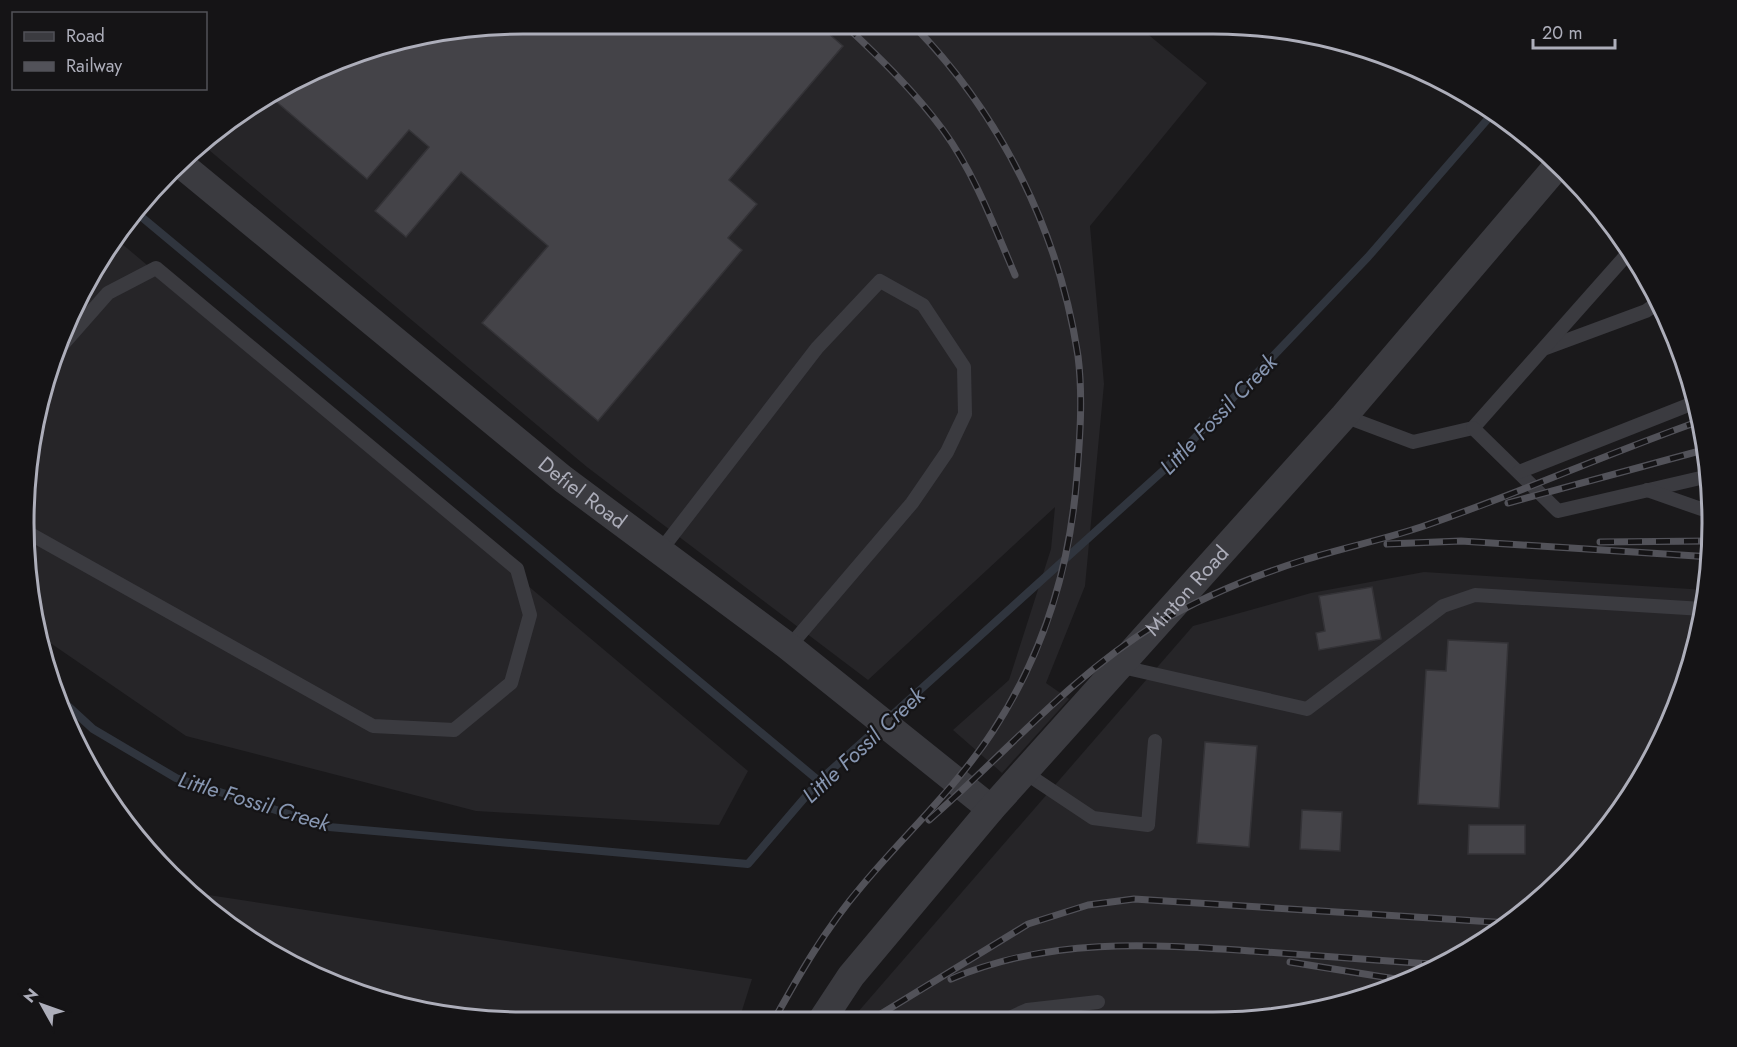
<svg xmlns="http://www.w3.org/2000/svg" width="1737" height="1047" viewBox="0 0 1737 1047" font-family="Jost,sans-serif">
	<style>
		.built { fill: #262528 }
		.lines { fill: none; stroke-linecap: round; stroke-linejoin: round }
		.stream { stroke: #30353e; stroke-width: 8 }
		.building { fill: #444348; stroke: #343337; stroke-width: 1.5 }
		.service { stroke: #3b3b40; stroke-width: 14 }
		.minor { stroke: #3b3b40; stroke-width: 28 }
		.rail-casing { stroke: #525259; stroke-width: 7 }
		.rail { stroke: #151416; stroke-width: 4.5; stroke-dasharray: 14; stroke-linecap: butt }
		.labels { text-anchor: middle; stroke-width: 4.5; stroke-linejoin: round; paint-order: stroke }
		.street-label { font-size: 21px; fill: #adaeba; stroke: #151416 }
		.water-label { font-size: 22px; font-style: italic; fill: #8796b1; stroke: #151416 }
		.rim { fill: none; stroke: #adaeba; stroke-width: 3 }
	</style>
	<rect width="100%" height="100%" fill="#1a191b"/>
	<g class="built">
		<polygon points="523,24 1139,27 1207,83 1090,226 1104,384 1085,586 1046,683 1069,699 1002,773 953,730 1009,680 1051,549 1055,507 868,680 587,467 203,145 220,127 363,50"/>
		<polygon points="115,238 748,771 719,825 476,811 186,736 43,638 24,523 50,363 108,246"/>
		<polygon points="1424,572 1706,590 1696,652 1662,744 1610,827 1543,899 1463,956 1374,997 1247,1022 851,1020 1193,626 1311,593"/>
		<polygon points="202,894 752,979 739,1020 459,1019 333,985 220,920 199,898"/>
	</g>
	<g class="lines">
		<g class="stream">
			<polyline points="138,214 819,781"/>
			<polyline points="56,695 93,729 176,778 329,827 748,864 819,781 1165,469 1368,257 1493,113"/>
		</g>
	</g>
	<g class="building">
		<polygon points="524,24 820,26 843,46 729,180 757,204 728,238 742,250 598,421 482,323 548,246 461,172 406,237 375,211 429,147 409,130 367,179 273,99 363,50"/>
		<polygon points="1372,587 1381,639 1319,650 1316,633 1325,631 1319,596"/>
		<polygon points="1448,640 1508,643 1499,808 1418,804 1426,670 1446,671"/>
		<polygon points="1205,742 1257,746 1249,847 1197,843"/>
		<polygon points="1302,810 1342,812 1340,851 1300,849"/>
		<polygon points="1469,825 1525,825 1525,854 1468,854"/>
	</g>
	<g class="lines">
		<g class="service">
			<polyline points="1546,348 1646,311 1659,302"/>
			<polyline points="1344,416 1413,442 1473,428 1630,251"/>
			<polyline points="1473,428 1558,511 1709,476"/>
			<polyline points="1519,472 1696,402"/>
			<polyline points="1647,490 1710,512"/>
			<polyline points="25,531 373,726 454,730 511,683 530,615 517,569 156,268 108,293 56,352"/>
			<polyline points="661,550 817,348 880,281 923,305 964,367 965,414 947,452 912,503 789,647"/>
			<polyline points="1118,666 1307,709 1443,606 1475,595 1703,609"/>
			<polyline points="1024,772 1093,818 1148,825 1155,741"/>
			<polyline points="1003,1021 1027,1010 1098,1002"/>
		</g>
		<g class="minor">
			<path id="s1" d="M 183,166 L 563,479 L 789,647 L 991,809"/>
			<path id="s2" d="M 822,1020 L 851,976 L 991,809 L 1344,416 L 1558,165"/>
		</g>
		<g class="rail-casing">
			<g id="rail">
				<path d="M 846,26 C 881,59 915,92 943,130 C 975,174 994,226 1015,275"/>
				<polyline points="1508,503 1707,449"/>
				<polyline points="1600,542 1711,541"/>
				<polyline points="1387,544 1461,541 1712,557"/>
				<path d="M 929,820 C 1004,755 1070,677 1155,625 C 1200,598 1253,576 1304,560 C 1342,548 1382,540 1421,527 C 1515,495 1606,454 1700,421"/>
				<polyline points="1290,962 1408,981"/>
				<path d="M 951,979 C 1049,937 1149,944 1252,951 C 1316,956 1380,960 1444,965"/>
				<path d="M 774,1020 C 800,973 826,928 861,887 C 904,835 956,788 993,731 C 1044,653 1070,568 1077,475 C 1080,436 1083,396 1078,356 C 1059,232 1001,115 914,26"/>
				<polyline points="871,1020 1028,924 1088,905 1134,899 1509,923"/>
			</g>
		</g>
		<use href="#rail" class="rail"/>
	</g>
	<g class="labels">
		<g class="street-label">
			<text dy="7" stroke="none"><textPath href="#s1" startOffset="516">Defiel Road</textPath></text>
			<text dy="7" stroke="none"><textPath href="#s2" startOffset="564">Minton Road</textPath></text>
		</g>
		<g class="water-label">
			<text transform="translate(1218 414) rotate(-46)" y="8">Little Fossil Creek</text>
			<text transform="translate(863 745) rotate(-43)" y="8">Little Fossil Creek</text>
			<text transform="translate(254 801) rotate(17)" y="8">Little Fossil Creek</text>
		</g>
	</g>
	<path d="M0 0H1737V1047H0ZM523 34H1213A489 489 0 0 1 1702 523V523A489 489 0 0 1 1213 1012H523A489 489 0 0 1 34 523V523A489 489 0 0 1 523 34Z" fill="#151416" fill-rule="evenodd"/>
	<path class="rim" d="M523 34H1213A489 489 0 0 1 1702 523V523A489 489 0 0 1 1213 1012H523A489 489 0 0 1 34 523V523A489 489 0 0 1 523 34Z"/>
	<rect x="12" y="12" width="195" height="78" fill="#151416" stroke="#525258" stroke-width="1.5"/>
	<rect x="24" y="32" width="30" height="9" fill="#3b3b40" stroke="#525258" stroke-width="1.5"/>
	<text x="66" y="42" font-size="18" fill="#adaeba">Road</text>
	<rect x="24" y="62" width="30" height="9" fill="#525259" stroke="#525258" stroke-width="1.5"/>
	<text x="66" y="72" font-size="18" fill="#adaeba">Railway</text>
	<g transform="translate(42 1005) rotate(310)" stroke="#151416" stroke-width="4.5" paint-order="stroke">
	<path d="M0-4.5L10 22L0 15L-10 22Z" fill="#adaeba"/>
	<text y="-9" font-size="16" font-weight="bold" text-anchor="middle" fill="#adaeba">N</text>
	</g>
	<path d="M1533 39v9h82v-9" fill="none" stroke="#adaeba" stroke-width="3"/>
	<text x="1542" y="39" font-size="18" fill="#adaeba" stroke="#151416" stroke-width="4.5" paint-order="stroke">20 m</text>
</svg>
